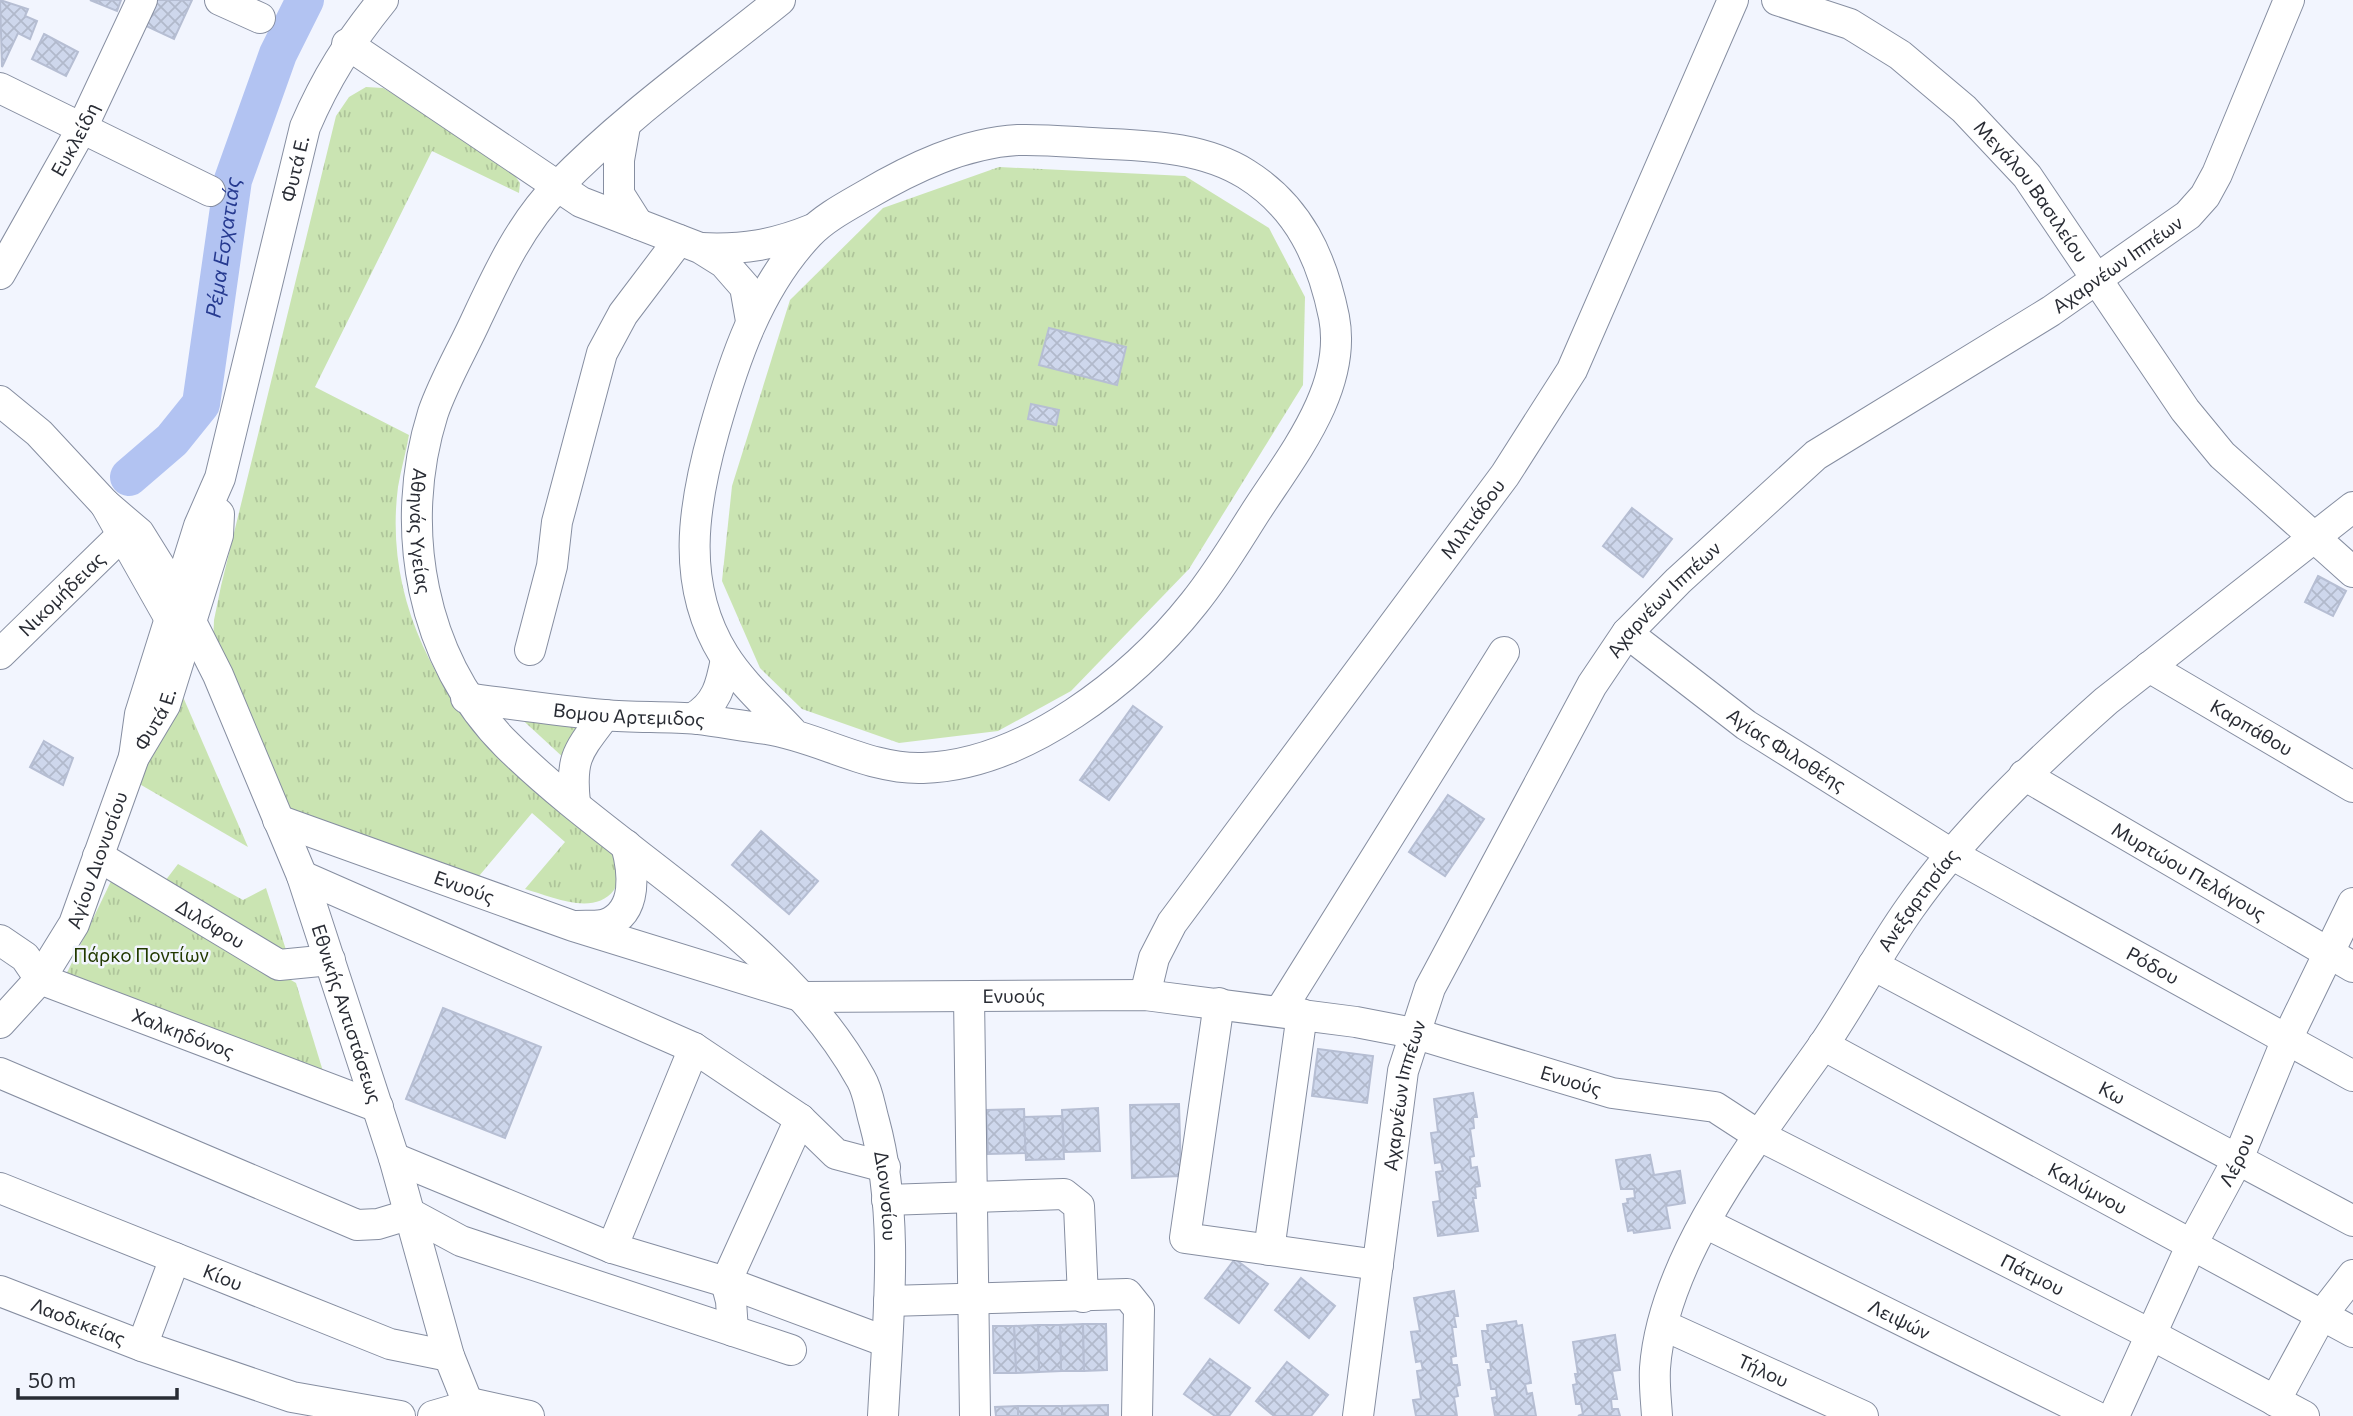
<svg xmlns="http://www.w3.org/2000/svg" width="2353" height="1416" viewBox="0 0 2353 1416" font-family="Commissioner,sans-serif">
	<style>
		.grass { fill: url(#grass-tufts) }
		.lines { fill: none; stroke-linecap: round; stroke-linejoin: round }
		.river { stroke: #b2c3f2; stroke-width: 38 }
		.building { fill: url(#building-cross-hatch); stroke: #b6bed3; stroke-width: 2 }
		.minor-casing { stroke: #868ea1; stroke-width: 32 }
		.minor { stroke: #fff; stroke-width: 30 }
		.labels { text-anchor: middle; stroke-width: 5; stroke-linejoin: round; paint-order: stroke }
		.street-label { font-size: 19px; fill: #292c34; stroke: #f2f5fe }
		.park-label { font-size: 19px; fill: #223900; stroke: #f2f5fe }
		.water-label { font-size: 21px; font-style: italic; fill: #263a90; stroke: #f2f5fe }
	</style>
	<defs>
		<pattern id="grass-tufts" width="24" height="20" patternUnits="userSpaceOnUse" patternTransform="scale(1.75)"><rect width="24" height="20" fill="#cae4b2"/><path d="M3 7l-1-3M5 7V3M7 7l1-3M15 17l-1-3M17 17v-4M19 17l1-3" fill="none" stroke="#aec49a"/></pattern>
		<pattern id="building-cross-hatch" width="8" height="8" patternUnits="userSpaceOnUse" patternTransform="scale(1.75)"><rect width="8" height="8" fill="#ced7ec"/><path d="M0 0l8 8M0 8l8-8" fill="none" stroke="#b1b9cb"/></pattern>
	</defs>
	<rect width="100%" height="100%" fill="#f2f5fe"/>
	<g class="grass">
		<path d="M 366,87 L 383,88 L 402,99 L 513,173 L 520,183 L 519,193 L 432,151 L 315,387 L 409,435 C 406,452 401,469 398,487 C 385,588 427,678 494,751 C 518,778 550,800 578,823 C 592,834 608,845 616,860 C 621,868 619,882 614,890 C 594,917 550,896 525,889 L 565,842 L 532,813 L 479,876 L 309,823 L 282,807 L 213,644 L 214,620 L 221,586 L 336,116 L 349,97 Z"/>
		<polygon points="999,167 1185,176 1269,228 1305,297 1303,385 1189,569 1071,691 998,731 899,743 802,709 760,668 722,581 732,486 790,300 883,208"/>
		<polygon points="180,690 248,847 136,782"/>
		<polygon points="515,713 588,720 566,760"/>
		<polygon points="178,864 243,900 266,888 288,956 162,885"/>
		<polygon points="114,875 296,983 333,1104 64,979"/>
	</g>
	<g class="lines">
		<path class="river" id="s1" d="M 129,477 L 172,440 L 201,404 L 233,180 L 278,54 L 305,0"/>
	</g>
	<g class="building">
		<polygon points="0,0 28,9 25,16 37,21 30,39 18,33 2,67"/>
		<polygon points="90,0 121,0 117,11"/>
		<polygon points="154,0 192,0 174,39 142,24"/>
		<polygon points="44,34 78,52 66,76 32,59"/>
		<polygon points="1049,328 1126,347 1117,385 1039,365"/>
		<polygon points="1031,404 1059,410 1056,425 1028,419"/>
		<polygon points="1632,508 1672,539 1643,577 1603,546"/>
		<polygon points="2318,576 2346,591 2333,616 2305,602"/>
		<polygon points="1133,706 1162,727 1109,800 1080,780"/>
		<polygon points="44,741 73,758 63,785 30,767"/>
		<polygon points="1448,795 1484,819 1445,876 1409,852"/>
		<polygon points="761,831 818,881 789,914 732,865"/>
		<polygon points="443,1008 541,1047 505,1138 406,1099"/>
		<polygon points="1318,1049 1373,1056 1367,1103 1312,1096"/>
		<polygon points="1473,1093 1477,1117 1473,1117 1474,1128 1470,1129 1474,1156 1470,1157 1471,1168 1477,1167 1480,1186 1475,1187 1476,1198 1473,1198 1478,1231 1438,1236 1433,1202 1440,1201 1436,1172 1443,1171 1441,1162 1435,1163 1431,1133 1438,1132 1434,1099"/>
		<polygon points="1179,1104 1181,1176 1132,1178 1130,1105"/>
		<polygon points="1098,1108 1100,1151 1064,1152 1062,1110"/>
		<polygon points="1024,1109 1026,1153 988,1154 986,1110"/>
		<polygon points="1062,1116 1064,1159 1026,1160 1024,1117"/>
		<polygon points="1650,1155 1654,1175 1680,1171 1685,1203 1666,1206 1670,1228 1634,1233 1633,1230 1628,1231 1623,1204 1628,1203 1627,1199 1635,1198 1634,1189 1621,1189 1616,1160"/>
		<polygon points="1235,1259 1268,1284 1239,1323 1205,1298"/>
		<polygon points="1301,1278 1335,1306 1309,1338 1275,1310"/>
		<polygon points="1454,1291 1458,1316 1454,1316 1456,1327 1452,1327 1456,1356 1451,1357 1452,1365 1457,1365 1460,1385 1456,1386 1458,1396 1454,1397 1457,1416 1416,1416 1413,1400 1421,1399 1417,1371 1423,1370 1421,1361 1416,1362 1411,1332 1420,1331 1414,1298"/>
		<polygon points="1516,1321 1517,1326 1522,1325 1531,1383 1525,1384 1527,1394 1532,1393 1536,1416 1495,1416 1492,1398 1497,1397 1496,1389 1491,1389 1488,1370 1491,1370 1490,1362 1486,1362 1482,1331 1488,1331 1487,1325"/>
		<polygon points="1083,1324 1084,1371 1061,1371 1060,1325"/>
		<polygon points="1083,1324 1106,1324 1107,1370 1084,1371"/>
		<polygon points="1038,1325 1060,1325 1061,1371 1039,1372"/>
		<polygon points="1038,1325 1039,1372 1016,1373 1014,1326"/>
		<polygon points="993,1326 1014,1326 1016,1373 994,1373"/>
		<polygon points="1615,1335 1620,1370 1612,1371 1617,1399 1611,1399 1612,1409 1618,1409 1620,1416 1578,1416 1583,1414 1581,1404 1576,1404 1573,1385 1577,1384 1575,1374 1578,1374 1573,1342"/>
		<polygon points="1210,1359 1250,1388 1229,1416 1215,1416 1184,1394"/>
		<polygon points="1287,1362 1328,1395 1311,1416 1274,1416 1256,1401"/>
		<polygon points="1108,1405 1108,1416 1062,1416 1062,1406"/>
		<rect x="1018" y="1406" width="44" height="10"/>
		<polygon points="1018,1406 1018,1416 996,1416 995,1407"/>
	</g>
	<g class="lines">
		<g class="minor-casing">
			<g id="minor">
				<polyline points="220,0 260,18"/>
				<path id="s2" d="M 780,0 C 706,60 625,117 559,185 C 522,222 499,271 477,318 C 463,349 444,381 433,413 C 397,527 421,660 507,745 C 619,856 783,938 861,1079 C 868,1091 870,1107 874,1121 C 900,1216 888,1319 883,1416"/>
				<path id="s3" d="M 1777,0 L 1850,24 L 1900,55 L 1964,109 L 2027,176 L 2185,410 L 2222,455 L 2353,572"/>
				<polyline points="347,44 581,202 700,248 724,263 745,287 751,321"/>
				<polyline points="0,88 210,191"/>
				<polyline points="625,126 619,160 619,194 638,224"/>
				<path d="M 701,248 C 742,250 774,245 813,229"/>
				<path id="s4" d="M 0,274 L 81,130 L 142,0"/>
				<polyline points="0,401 39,433 105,504"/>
				<path id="s5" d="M 191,625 L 170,619 L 105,504 L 139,533 L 177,594 L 218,675 L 302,876 L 394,1158 L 449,1356 L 473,1416"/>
				<path id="s6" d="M 1627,633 L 1746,725 L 1953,855 L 2353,1076"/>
				<polyline points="530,650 552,566 557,522 602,353 623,314 679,240"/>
				<path id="s7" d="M 0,654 L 122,535"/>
				<path id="s8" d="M 2149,667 L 2353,787"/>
				<path id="s9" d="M 466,698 C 512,704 558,711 604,715 C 635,718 667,716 697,719 C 720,722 743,726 766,729 C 819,737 869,770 923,768 C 1025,765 1133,680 1194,603 C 1216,576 1234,546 1253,516 C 1289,459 1348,390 1334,317 C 1322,258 1299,207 1246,174 C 1206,149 1156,146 1111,144 C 1080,143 1049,139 1018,140 C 964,143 912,168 866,195 C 847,206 824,218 809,234 C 758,288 734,360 714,431 C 693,506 680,584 724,655 C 742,684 771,709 793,733"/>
				<path d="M 693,718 C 717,704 721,685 726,659"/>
				<path id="s10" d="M 134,757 L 140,714 L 199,526 L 220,478 L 305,127 C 326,78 349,42 383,0"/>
				<path id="s11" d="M 2024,775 L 2353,967"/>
				<path d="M 575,803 C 570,757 578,751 605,715"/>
				<path id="s12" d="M 278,820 L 573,926 L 803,997 L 1145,995 L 1356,1022 L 1413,1033 L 1612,1093 L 1715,1107 L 1758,1135 L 2150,1334 L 2304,1416"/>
				<path id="s13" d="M 98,856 L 279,965 L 330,960"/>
				<polyline points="302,876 694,1048 800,1119 836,1154 885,1167"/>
				<path d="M 578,926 C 586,925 598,927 606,924 C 639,912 633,870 626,845"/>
				<path id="s14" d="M 0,940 L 25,957 L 40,979 L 378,1107"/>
				<path id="s15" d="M 1873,965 L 2353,1221"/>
				<path id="s16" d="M 1145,995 L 1154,958 L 1172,923 L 1505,475 L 1572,370 L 1733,0"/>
				<polyline points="969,997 975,1416"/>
				<polyline points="1219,1003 1185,1238 1378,1265"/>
				<polyline points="1280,1011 1504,652"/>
				<path id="s17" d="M 0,1023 L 40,979 L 74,924 L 134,757 L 165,705 L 218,535 L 219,514"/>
				<path id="s18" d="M 1823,1045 L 2353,1332"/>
				<polyline points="0,1073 357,1225 378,1224 411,1214 461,1241 791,1350"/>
				<polyline points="394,1158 612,1248 726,1282 887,1342"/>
				<path id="s19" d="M 0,1188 L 390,1344 L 449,1356"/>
				<polyline points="887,1200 1064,1194 1079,1206 1083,1297"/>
				<path id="s20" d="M 1705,1223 L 2095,1416"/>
				<polyline points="612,1248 694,1048"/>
				<polyline points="1269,1250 1302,1014"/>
				<path id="s21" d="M 0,1291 L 142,1346 L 292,1397 L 400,1416"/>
				<polyline points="889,1301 1127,1294 1139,1309 1137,1416"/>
				<path id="s22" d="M 1663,1325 L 1863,1416"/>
				<polyline points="733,1331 731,1301 726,1282 800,1119"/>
				<polyline points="142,1346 175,1258"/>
				<polyline points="2275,1401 2321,1316 2353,1275"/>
				<polyline points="433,1416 474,1404 529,1416"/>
				<path id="s23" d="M 1358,1416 L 1403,1071 L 1430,988 L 1592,685 L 1627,633 L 1678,581 L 1816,455 L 2051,311 L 2188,215 L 2205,196 L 2217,174 L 2289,0"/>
				<path id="s24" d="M 1657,1416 C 1656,1400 1654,1384 1655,1368 C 1663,1256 1759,1136 1822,1047 C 1853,1002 1878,953 1910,908 C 1964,831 2035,764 2106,701 L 2353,507"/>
				<path id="s25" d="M 2114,1416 L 2192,1244 L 2238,1159 L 2287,1039 L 2353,903"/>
			</g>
		</g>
		<use href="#minor" class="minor"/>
	</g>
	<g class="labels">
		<g class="street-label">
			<text dy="7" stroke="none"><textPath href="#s4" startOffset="154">Ευκλείδη</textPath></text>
			<text dy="7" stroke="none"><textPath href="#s10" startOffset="611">Φυτά Ε.</textPath></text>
			<text dy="7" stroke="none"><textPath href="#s3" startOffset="326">Μεγάλου Βασιλείου</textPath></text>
			<text dy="7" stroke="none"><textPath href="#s23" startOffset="1458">Αχαρνέων Ιππέων</textPath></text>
			<text dy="7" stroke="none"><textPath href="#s16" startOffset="581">Μιλτιάδου</textPath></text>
			<text dy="7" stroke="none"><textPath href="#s2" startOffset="670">Αθηνάς Υγείας</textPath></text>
			<text dy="7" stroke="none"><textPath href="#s7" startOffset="86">Νικομήδειας</textPath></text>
			<text dy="7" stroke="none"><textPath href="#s23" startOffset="891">Αχαρνέων Ιππέων</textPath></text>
			<text dy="7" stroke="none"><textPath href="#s9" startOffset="164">Βομου Αρτεμιδος</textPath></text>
			<text dy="7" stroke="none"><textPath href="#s17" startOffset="345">Φυτά Ε.</textPath></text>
			<text dy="7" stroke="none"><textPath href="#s8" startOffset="119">Καρπάθου</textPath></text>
			<text dy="7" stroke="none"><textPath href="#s6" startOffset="198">Αγίας Φιλοθέης</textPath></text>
			<text dy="7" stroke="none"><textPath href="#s17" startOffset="192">Αγίου Διονυσίου</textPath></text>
			<text dy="7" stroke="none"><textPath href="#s11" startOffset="191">Μυρτώου Πελάγους</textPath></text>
			<text dy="7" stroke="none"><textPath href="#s12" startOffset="198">Ενυούς</textPath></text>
			<text dy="7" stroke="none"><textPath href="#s24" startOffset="590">Ανεξαρτησίας</textPath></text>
			<text dy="7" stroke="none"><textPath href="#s13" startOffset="131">Διλόφου</textPath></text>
			<text dy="7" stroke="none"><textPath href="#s6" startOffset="623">Ρόδου</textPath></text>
			<text dy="7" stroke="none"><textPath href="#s12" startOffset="765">Ενυούς</textPath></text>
			<text dy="7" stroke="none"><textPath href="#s5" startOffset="724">Εθνικής Αντιστάσεως</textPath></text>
			<text dy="7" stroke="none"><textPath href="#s14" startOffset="210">Χαλκηδόνος</textPath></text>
			<text dy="7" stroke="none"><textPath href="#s12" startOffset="1332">Ενυούς</textPath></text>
			<text dy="7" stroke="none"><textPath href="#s15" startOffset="271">Κω</textPath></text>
			<text dy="7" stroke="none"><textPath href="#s23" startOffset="324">Αχαρνέων Ιππέων</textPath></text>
			<text dy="7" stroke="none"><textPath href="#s25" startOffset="284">Λέρου</textPath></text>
			<text dy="7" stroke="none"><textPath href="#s18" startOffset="301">Καλύμνου</textPath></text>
			<text dy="7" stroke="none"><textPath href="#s2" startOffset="1517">Διονυσίου</textPath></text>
			<text dy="7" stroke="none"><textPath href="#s12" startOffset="1838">Πάτμου</textPath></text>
			<text dy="7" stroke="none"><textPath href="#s19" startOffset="240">Κίου</textPath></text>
			<text dy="7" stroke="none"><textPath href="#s20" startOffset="217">Λειψών</textPath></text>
			<text dy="7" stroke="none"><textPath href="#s21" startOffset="84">Λαοδικείας</textPath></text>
			<text dy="7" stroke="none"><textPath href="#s22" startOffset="110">Τήλου</textPath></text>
		</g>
		<g class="park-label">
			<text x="141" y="962">Πάρκο Ποντίων</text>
		</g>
		<g class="water-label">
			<text dy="7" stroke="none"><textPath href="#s1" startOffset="261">Ρέμα Εσχατιάς</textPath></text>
		</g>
	</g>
	<path d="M18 1388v10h159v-10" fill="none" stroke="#292c34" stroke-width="3.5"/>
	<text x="28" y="1388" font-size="21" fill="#292c34" stroke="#f2f5fe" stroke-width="5" paint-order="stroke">50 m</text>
</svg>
